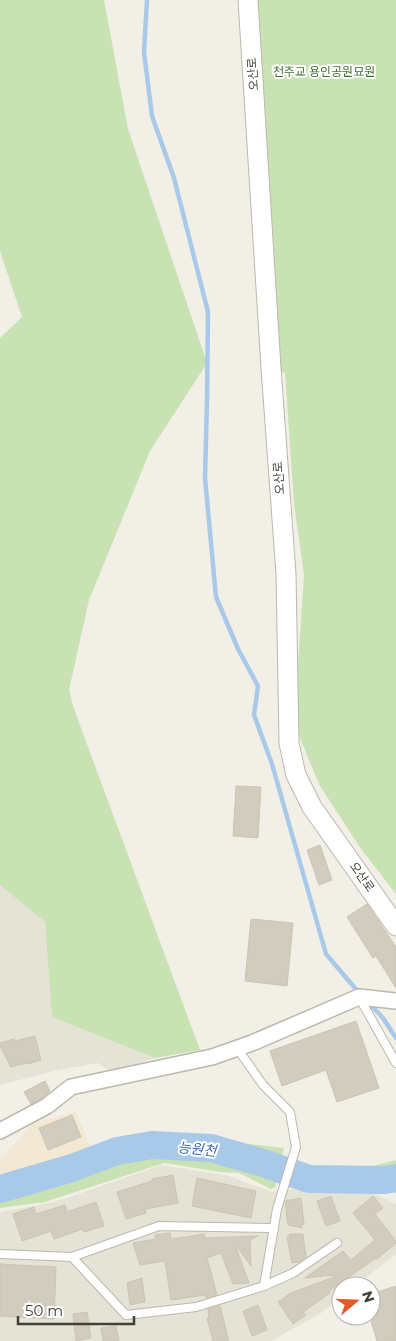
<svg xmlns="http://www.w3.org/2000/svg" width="396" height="1341" viewBox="0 0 396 1341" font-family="Montserrat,'Noto Sans KR',sans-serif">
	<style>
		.residential { fill: #e5e2d6 }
		.commercial { fill: #f2e8d4 }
		.green { fill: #c9e2b4 }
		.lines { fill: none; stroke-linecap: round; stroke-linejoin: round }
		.stream { stroke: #a9c9e9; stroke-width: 4.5 }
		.river { stroke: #a9c9e9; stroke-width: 28 }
		.building { fill: #d2ccbe; stroke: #ccc4b2 }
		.service-casing { stroke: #bcb8ab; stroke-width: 10 }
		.minor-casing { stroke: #bcb8ab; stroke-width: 18 }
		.tertiary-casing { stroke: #bcb8ab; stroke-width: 21 }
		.service { stroke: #fff; stroke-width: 8 }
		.minor { stroke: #fff; stroke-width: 15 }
		.tertiary { stroke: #fff; stroke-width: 19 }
		.labels { text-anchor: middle; stroke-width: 4; stroke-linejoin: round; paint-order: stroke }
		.park-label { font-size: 12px; fill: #427030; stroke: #fff }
		.street-label { font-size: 12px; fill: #444037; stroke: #fff }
		.water-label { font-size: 14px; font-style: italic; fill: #3b6ea5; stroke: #fff }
	</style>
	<rect width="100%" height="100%" fill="#f2efe7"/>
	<g class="residential">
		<polygon points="0,885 45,922 52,1017 155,1058 112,1073 98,1063 58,1070 0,1085"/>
		<polygon points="161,1165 229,1176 272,1192 308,1188 363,1188 396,1204 396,1254 355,1286 341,1286 341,1297 321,1313 271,1341 0,1341 0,1212 45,1204 67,1198"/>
	</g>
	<polygon class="commercial" points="76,1112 92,1149 0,1177 0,1158 4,1156 33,1123"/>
	<g class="green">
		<polygon points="0,0 104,0 128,129 207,363 150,451 89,600 69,690 74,709 200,1050 155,1058 52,1017 45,922 0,885 0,338 22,317 0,251"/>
		<polygon points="248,0 396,0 396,894 361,849 320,786 294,724 304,575 294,504 285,373 271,368"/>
		<polygon points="156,1139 208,1139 284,1148 279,1166 261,1159 214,1147 150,1143 115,1149 90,1158 71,1167 0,1188 0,1186 74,1163 95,1152"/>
		<polygon points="154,1147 210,1151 280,1172 275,1187 271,1189 239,1173 221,1172 164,1163 45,1202 0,1208 0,1192 72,1171 117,1155"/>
		<polygon points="396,1160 396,1176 384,1178 308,1177 296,1173 300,1163 322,1171 369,1167"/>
		<polygon points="296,1177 308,1180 384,1182 396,1180 396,1193 391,1193 360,1186 308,1187 293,1184"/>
	</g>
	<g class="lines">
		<g class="stream">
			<polyline points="147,0 144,52 152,116 174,178 208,312 207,400 205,478 216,597 238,649 258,686 254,715 272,764 326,954 360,994"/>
			<polyline points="369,1003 383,1018 396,1038"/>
		</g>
		<polyline class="river" points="0,1189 72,1168 117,1151 152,1145 211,1148 263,1163 309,1179 384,1180 396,1178"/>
	</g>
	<g class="building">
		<polygon points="236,786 261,787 258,838 233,836"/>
		<polygon points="320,845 332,880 319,885 307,850"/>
		<polygon points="367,904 396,947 396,988 376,956 373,958 347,917"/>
		<polygon points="251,919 293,923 287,986 245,981"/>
		<polygon points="356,1021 379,1088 337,1102 326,1070 282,1086 270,1051"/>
		<polygon points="35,1036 41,1060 28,1064 27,1063 11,1067 0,1046 0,1043 14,1039 15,1041"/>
		<polygon points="45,1081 50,1091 42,1098 31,1104 24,1092"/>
		<polygon points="72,1115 81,1137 48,1150 39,1128"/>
		<polygon points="173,1175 178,1203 145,1209 146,1213 126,1219 117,1192 152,1181 152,1179"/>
		<polygon points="197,1178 256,1191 251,1218 192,1206"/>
		<polygon points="331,1196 340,1221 326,1226 317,1201"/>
		<polygon points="373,1196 383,1208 375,1214 396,1241 396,1243 377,1259 376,1258 329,1291 330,1293 303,1312 306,1315 293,1324 278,1302 291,1293 334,1277 333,1275 305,1278 343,1251 351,1260 375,1240 353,1213"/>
		<polygon points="301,1198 304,1224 301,1225 302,1228 288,1225 285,1201"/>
		<polygon points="96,1202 104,1226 84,1232 83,1229 54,1239 51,1231 22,1241 13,1214 34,1207 36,1214 65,1205 67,1212"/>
		<polygon points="170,1233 171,1239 185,1237 185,1239 186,1237 204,1234 205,1238 258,1236 250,1240 251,1266 237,1247 236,1247 249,1283 233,1284 221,1253 207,1258 217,1295 206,1298 205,1295 171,1300 165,1261 140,1265 133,1243 156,1239 155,1235"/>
		<polygon points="289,1234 303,1234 306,1257 299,1262 292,1263 287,1237 290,1237"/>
		<polygon points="0,1264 56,1267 54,1319 0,1316"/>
		<polygon points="142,1278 145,1302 130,1305 127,1283"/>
		<polygon points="396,1286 396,1341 377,1341 371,1321 371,1294"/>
		<polygon points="258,1305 267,1330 252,1336 243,1311"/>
		<polygon points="220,1306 229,1341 213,1341 207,1318 209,1318 208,1309"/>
		<polygon points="87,1312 91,1338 76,1341 73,1314"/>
		<polygon points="116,1326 119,1341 103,1341 101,1328"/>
	</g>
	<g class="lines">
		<g class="service-casing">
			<g id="service">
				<polyline points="359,997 396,1063"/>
				<polyline points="0,1254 72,1257 159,1226 274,1228"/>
				<polyline points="72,1257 126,1315 196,1307 264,1286 277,1209 296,1147 290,1112 263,1085 237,1048"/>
				<polyline points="264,1286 293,1273 337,1243"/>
			</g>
		</g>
		<g class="minor-casing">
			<polyline id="minor" points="0,1131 47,1106 71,1087 212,1057 252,1043 359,997 396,1001"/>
		</g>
		<g class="tertiary-casing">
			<polyline id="tertiary" points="248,0 271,368 286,574 289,743 296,775 312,807 396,926"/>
		</g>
		<use href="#service" class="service"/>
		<use href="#minor" class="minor"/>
		<use href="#tertiary" class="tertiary"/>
	</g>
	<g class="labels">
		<g class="park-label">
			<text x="324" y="76">천주교 용인공원묘원</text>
		</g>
		<g class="street-label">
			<text transform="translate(253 74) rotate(-94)" y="4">오산로</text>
			<text transform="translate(279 478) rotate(-94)" y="4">오산로</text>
			<text transform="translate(362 877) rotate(55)" y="4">오산로</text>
		</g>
		<g class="water-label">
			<text transform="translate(197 1149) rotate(6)" y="5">능원천</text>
		</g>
	</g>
	<g transform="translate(356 1301) rotate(71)"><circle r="24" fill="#ffffff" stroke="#b4b3af"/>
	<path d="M0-4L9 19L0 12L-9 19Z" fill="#e4592b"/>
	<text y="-8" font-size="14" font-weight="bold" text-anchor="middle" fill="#444037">N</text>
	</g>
	<path d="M18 1316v8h116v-8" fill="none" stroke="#444037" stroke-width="2.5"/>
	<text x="25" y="1316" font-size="15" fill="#444037" stroke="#ffffff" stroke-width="4" paint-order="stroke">50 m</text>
</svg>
